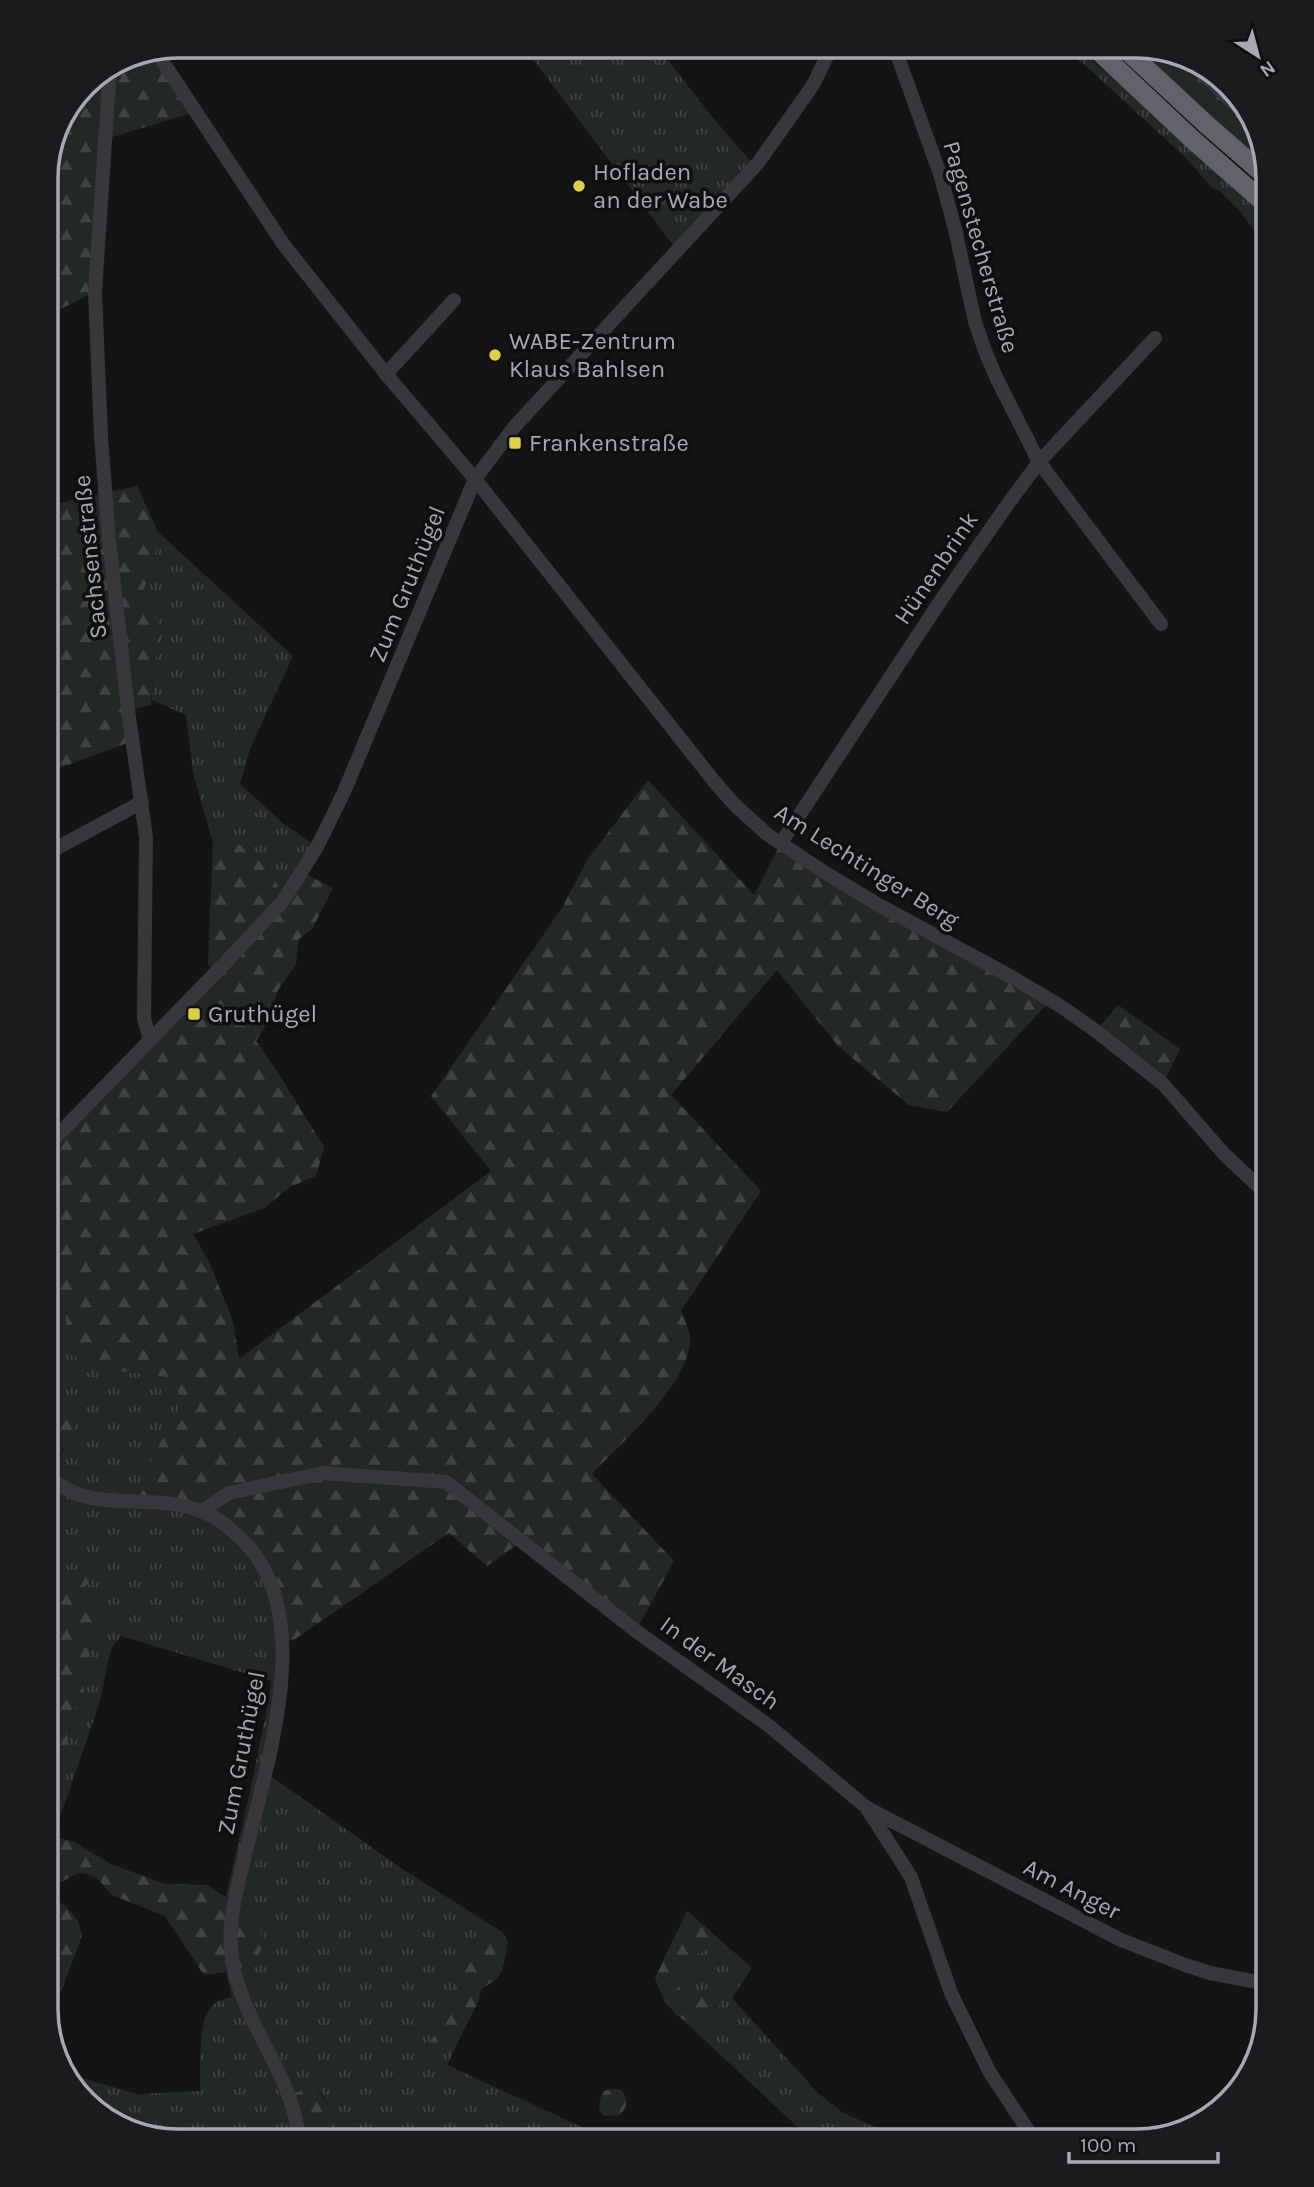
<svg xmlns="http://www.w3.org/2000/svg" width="1314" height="2187" viewBox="0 0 1314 2187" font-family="Karla,sans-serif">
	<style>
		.grass { fill: url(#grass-tufts); fill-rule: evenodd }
		.forest { fill: url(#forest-firs) }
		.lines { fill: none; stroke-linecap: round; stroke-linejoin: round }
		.stream { stroke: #323740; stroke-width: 2.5 }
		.minor { stroke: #38373c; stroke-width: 14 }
		.highway { stroke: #62626a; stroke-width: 19 }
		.poi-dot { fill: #dcd145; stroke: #0f0f10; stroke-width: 2.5 }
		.labels { text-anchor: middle; stroke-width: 7; stroke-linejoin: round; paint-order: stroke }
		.poi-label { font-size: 24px; fill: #a7a8b4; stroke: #0f0f10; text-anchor: start }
		.street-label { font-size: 24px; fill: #a7a8b4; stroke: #0f0f10 }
		.rim { fill: none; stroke: #a7a8b4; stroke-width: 3.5 }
	</style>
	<defs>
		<pattern id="grass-tufts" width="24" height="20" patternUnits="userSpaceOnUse" patternTransform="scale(1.75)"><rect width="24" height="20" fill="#222925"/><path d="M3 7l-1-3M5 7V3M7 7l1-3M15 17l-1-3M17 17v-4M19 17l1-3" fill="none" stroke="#3f4542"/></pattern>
		<pattern id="forest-firs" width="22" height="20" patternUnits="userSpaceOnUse" patternTransform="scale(1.75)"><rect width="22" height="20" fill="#222925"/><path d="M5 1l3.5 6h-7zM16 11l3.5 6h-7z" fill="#3f4542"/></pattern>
	</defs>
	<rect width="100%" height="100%" fill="#141415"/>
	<g class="grass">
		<polygon points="523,46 657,46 709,113 752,163 676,249"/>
		<polygon points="1061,46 1076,46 1266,213 1254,231 1239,210 1220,191 1211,187 1187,159 1085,65"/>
		<polygon points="158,532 293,656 250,749 240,784 284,824 317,847 283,901 275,878 255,857 231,838 213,843 193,773 186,715 152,700 154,664 162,635 139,599 153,569"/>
		<path d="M 63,1292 L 110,1370 L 168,1377 L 183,1399 L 202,1511 L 255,1555 L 283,1643 L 265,1772 L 401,1868 L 502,1932 L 484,1946 L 462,1971 L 435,2034 L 426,2046 L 435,2060 L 441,2049 L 452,2041 L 471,2016 L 447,2065 L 599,2135 L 597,2141 L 169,2141 L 105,2119 L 64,2073 L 137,2094 L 200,2091 C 201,2068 197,2024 211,2007 C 217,2000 224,1999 232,1997 L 226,1972 L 234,1971 L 234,1903 L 226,1896 L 249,1796 L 269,1698 L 271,1681 L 121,1636 L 111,1649 L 99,1705 L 53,1837 L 46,1835 L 46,1808 L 62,1767 L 74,1711 L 84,1695 L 83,1674 L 105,1607 C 96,1601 86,1599 77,1593 C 62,1584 66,1579 46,1578 L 46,1470 C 56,1462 62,1450 72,1440 L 54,1399 L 46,1399 L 46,1295 ZM 318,2088 L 331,2109 L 312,2133 L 297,2127 Z"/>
		<polygon points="687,1911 752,1968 732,1998 818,2093 842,2112 905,2141 800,2141 803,2132 665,2003 655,1978"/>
	</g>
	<g class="forest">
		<polygon points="1134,46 1145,46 1210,68 1255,120 1266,166"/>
		<polygon points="155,50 195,112 106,139 109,67 127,55"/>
		<polygon points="102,72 91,294 46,316 46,169 84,84"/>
		<polygon points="1266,213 1268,215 1268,242 1254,231"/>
		<polygon points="137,486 158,532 153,569 139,599 159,622 162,635 154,664 151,705 128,710 133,741 46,773 46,506"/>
		<path d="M 648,780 L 754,895 L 781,843 L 1050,1001 L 947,1112 L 909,1105 L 839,1047 L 777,970 L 671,1095 L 761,1191 L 681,1311 C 684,1320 692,1333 690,1343 C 685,1388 623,1441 592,1474 L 674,1561 L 636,1631 L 522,1541 L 487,1566 L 449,1533 L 295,1639 L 283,1643 L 275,1593 L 220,1521 L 130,1501 L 183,1400 L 168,1377 L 110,1370 L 70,1355 L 63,1292 L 46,1295 L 46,1152 L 216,972 L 208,964 L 213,843 L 231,838 L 255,857 L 275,878 L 283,901 L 302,872 L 333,888 L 312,929 L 299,939 L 296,964 L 278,990 L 266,1025 L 256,1041 L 277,1071 L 324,1147 L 316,1176 L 290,1187 L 264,1208 L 193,1234 L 209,1262 L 233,1321 L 239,1359 L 491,1171 L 431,1096 L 562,908 L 587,860 Z"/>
		<polygon points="1118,1005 1180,1049 1163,1084 1096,1031"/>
		<path d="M 46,1399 C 67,1399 84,1420 71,1441 C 69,1444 66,1446 63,1449 C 57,1456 53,1464 46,1470 Z"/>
		<polygon points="70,1571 88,1573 89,1582 78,1594 105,1607 83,1674 84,1695 74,1711 62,1767 46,1808 46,1578 59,1579"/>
		<polygon points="46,1835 74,1842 111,1864 165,1884 207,1885 234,1902 252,1919 261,1932 262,1948 256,1960 234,1971 204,1975 165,1916 112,1895 98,1879 89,1875 78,1873 54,1886 46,1881"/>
		<path d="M 46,1895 C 65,1903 79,1915 82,1936 L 49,2023 L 46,2009 Z"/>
		<path d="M 702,1924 L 718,1938 C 714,1950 706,1951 694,1955 L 693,1962 L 697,1966 C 692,1978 687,1979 676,1983 L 686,1996 L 706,1992 L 717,1994 C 721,2007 719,2015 712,2026 C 678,2027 667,2007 655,1978 L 679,1929 L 692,1925 Z"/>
		<path d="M 502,1932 L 508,1941 C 503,1967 506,1976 481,1989 C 479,2008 466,2024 454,2039 C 446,2048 442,2047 435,2060 L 427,2059 L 426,2047 L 435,2034 L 462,1971 L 484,1946 Z"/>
		<path d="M 315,2086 L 331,2109 L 335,2128 C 325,2140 310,2132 297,2127 L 289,2095 Z"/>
		<path d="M 612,2089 L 621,2090 C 629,2099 628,2106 620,2115 L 604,2116 L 599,2110 L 600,2099 L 604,2091 Z"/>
	</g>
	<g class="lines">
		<polyline class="stream" points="1178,57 1225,103 1257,130"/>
		<g class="minor">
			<polyline points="894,46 940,174 955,229 975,322 985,351 997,379 1039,462 1161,624"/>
			<polyline points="155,50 284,245 386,374 475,479 717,785 736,806 768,835 824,872 877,904 1008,975 1062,1007 1096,1031 1163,1084 1225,1155 1268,1195"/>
			<polyline points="110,67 95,292 101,436 109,540 128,710 146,837 144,1018 150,1040"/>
			<polyline points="386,374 454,300"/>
			<polyline points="781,843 943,597 1010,501 1039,462 1155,338"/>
			<polyline points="46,854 142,802"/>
			<polyline points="46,1152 50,1143 226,962 283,901 317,847 344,792 475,479 515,426 758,163 813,85 832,46"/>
			<path d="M 46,1476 C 61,1487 79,1497 98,1499 C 133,1504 170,1498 203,1512 C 216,1517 228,1526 238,1536 C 334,1620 247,1811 232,1916 C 219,2007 292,2057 299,2141"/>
			<polyline points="202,1511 229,1493 323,1473 446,1482 636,1631 768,1725 866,1807 911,1877 951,1993 989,2071 1035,2141"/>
			<polyline points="867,1808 1119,1939 1185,1965 1210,1973 1268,1984"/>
		</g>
		<g class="highway">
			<polyline points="1093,46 1193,140 1268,206"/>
			<polyline points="1122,46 1206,124 1268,178"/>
		</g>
	</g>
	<g class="poi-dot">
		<circle cx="579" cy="186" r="7"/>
		<circle cx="495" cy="355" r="7"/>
		<rect x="508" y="436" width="14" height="14" rx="3.5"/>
		<rect x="187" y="1007" width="14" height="14" rx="3.5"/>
	</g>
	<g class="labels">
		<g class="poi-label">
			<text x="593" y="180">Hofladen<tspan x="593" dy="28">an der Wabe</tspan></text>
			<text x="509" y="349">WABE-Zentrum<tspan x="509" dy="28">Klaus Bahlsen</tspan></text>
			<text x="529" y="451">Frankenstraße</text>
			<text x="208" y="1022">Gruthügel</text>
		</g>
		<g class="street-label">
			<text transform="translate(981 247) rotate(74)" y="8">Pagenstecherstraße</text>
			<text transform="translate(90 557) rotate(-96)" y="8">Sachsenstraße</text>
			<text transform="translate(936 568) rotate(-56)" y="8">Hünenbrink</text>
			<text transform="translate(407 584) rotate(-68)" y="8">Zum Gruthügel</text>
			<text transform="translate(867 866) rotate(32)" y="8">Am Lechtinger Berg</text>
			<text transform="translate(720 1663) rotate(36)" y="8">In der Masch</text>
			<text transform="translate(241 1753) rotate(-79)" y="8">Zum Gruthügel</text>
			<text transform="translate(1072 1889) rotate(27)" y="8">Am Anger</text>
		</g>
	</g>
	<path d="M0 0H1314V2187H0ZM178 58H1136A120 120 0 0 1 1256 178V2009A120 120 0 0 1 1136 2129H178A120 120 0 0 1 58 2009V178A120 120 0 0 1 178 58Z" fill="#1b1b1d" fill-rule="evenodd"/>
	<path class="rim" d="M178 58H1136A120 120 0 0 1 1256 178V2009A120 120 0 0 1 1136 2129H178A120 120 0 0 1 58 2009V178A120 120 0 0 1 178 58Z"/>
	<g transform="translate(1258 56) rotate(144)" stroke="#0f0f10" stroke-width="5" paint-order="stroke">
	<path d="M0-5L12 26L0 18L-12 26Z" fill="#a7a8b4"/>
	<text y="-10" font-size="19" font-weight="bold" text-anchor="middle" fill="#a7a8b4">N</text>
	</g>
	<path d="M1069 2152v10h149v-10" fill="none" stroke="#a7a8b4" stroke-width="3.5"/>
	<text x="1080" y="2152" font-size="21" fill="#a7a8b4" stroke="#0f0f10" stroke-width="5" paint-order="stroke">100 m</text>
</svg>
